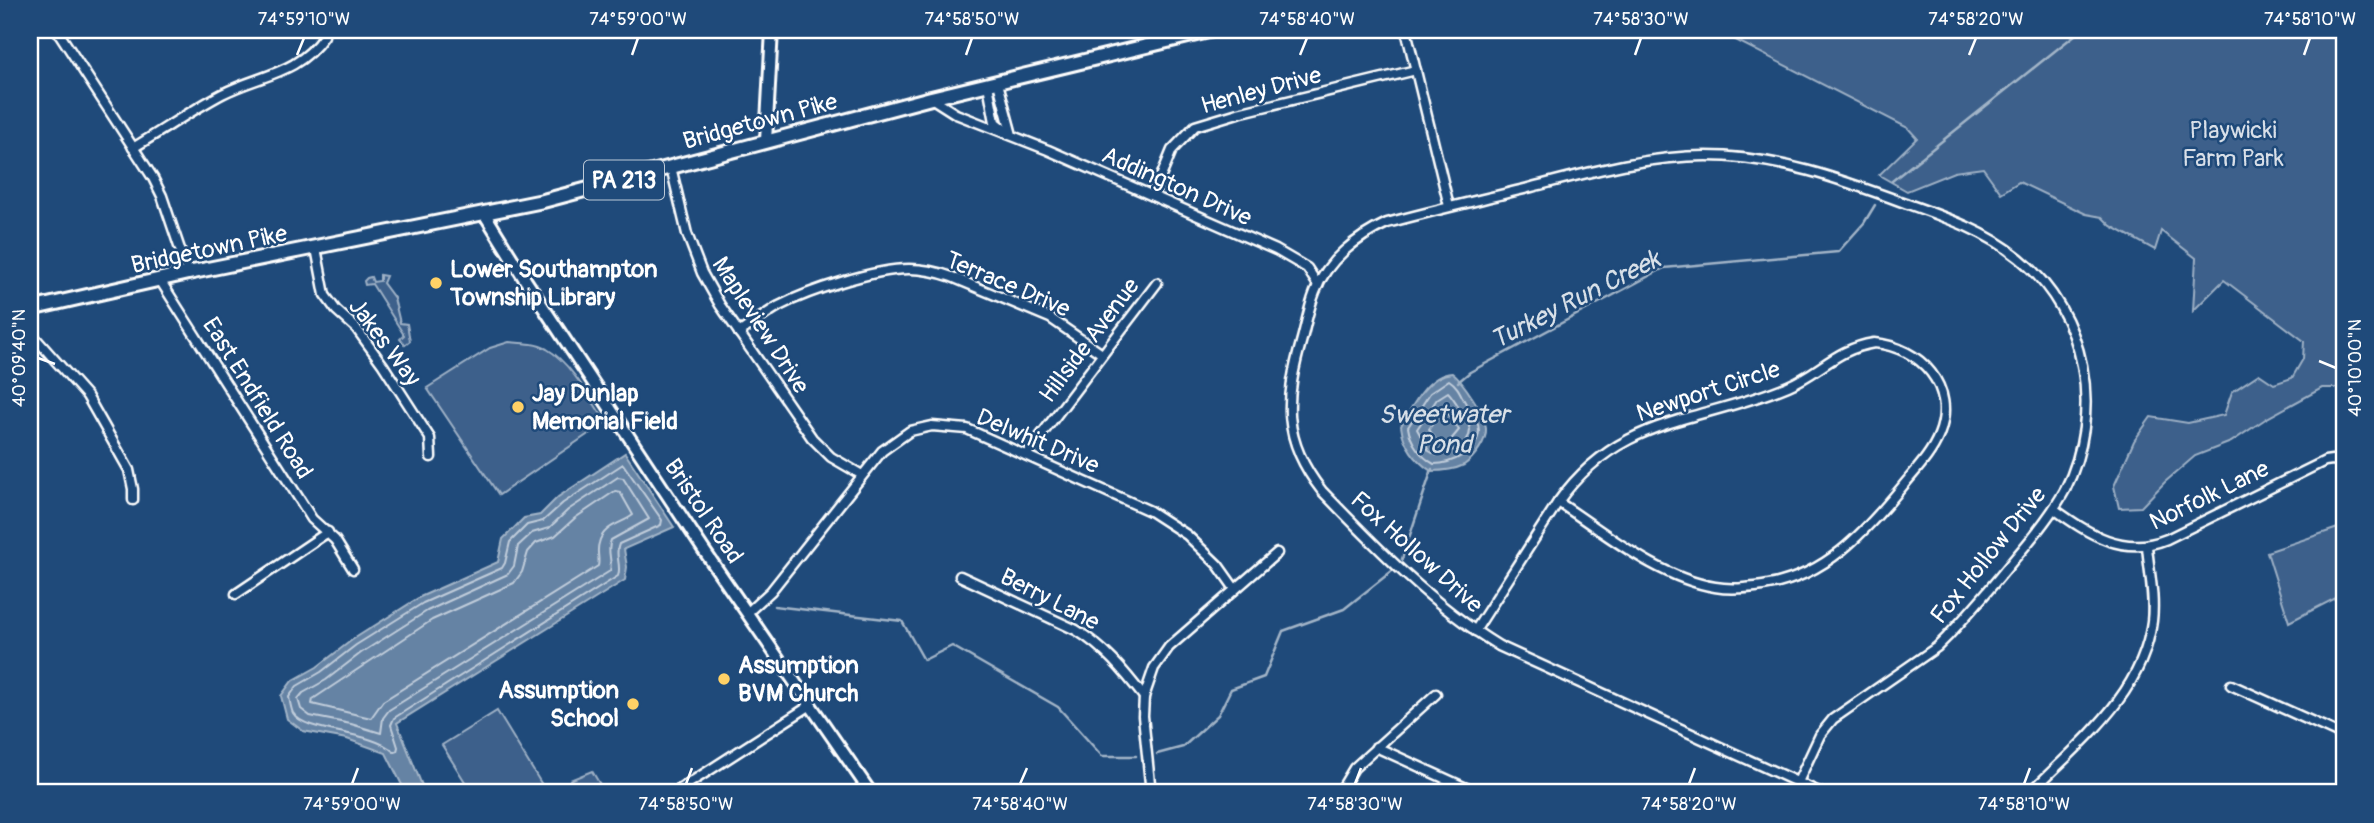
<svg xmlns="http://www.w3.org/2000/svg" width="2374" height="823" viewBox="0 0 2374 823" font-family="Pangolin,sans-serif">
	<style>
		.green { fill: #3c618b; stroke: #9eb0c5; stroke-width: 2 }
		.water { fill: #6583a4; stroke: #a3b5c8; stroke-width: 2 }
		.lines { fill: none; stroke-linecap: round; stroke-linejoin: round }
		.shore { stroke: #c1cddb; stroke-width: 2 }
		.stream { stroke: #a3b5c8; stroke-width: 2.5 }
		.minor-casing { stroke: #fff; stroke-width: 13 }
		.secondary-casing { stroke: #fff; stroke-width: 16 }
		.primary-casing { stroke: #fff; stroke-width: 18 }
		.minor { stroke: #1f4a7a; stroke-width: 8 }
		.secondary { stroke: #1f4a7a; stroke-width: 10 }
		.primary { stroke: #1f4a7a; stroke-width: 12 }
		.ticks { fill: none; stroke: #fff; stroke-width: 2.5 }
		.poi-dot { fill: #ffd166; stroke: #1f4a7a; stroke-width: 2.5 }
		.labels { text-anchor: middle; stroke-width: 5; stroke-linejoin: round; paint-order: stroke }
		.shield { fill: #1f4a7a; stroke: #bcc9d7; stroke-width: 2 }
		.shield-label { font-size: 23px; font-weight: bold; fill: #fff }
		.street-label { font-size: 24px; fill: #fff; stroke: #1f4a7a }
		.park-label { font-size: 24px; fill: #d8dfe8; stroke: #1f4a7a }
		.poi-label { font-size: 24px; font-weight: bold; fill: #fff; stroke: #1f4a7a; text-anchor: start }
		.water-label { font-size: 26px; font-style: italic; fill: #d8e0e8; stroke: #1f4a7a }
		.neatline { fill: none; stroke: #fff; stroke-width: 2.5 }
		.ticks-label { font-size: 18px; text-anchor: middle; fill: #fff }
	</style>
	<rect width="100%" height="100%" fill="#1f4a7a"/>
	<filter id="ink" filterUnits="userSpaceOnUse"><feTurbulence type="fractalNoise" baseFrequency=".0143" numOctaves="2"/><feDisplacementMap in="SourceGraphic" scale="14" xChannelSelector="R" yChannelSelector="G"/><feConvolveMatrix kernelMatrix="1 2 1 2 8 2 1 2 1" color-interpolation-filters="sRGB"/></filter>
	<g filter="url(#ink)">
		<g class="green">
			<polygon points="1716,30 2344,30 2344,388 2322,388 2267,418 2231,442 2195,456 2165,482 2141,507 2119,508 2114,486 2134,441 2151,417 2188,423 2224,415 2232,392 2259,374 2274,384 2292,378 2303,359 2304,341 2224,280 2193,311 2196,258 2161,231 2155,250 2111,226 2102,217 2086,214 2019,182 2001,193 1983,168 1954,172 1907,191 1879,175 1917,138 1908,128"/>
			<polygon points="380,275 386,276 383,283 394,298 400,323 407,324 410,341 405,345 400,339 404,335 372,284 365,285 364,281 367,278 371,277 373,282 380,281"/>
			<path d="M 509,342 C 522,343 536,343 547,349 C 571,363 591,400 606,422 L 499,495 L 427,388 L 490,348 Z"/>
			<polygon points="2344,526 2344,594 2289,622 2267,552"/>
			<polygon points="497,711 547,793 472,793 442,745"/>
			<polygon points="592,771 605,793 566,793 570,780"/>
		</g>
		<g class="water">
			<path d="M 1452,373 C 1463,381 1485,414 1486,429 C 1487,441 1474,458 1464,465 C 1454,470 1442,471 1431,471 C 1416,461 1403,445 1401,426 C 1412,406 1427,375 1452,373 Z"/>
			<polygon points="625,453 674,527 624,549 627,567 625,580 397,723 425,793 406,793 386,753 347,739 303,731 287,719 281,696 292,681 317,667 352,640 420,597 498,562 503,539 524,518 540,515 558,497"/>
		</g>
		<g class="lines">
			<g class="shore">
				<path d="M 1449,380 C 1458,386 1460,393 1465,402 C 1470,411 1479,420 1479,431 C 1478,452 1451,464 1434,464 C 1421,457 1410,442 1408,427 L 1430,393 Z"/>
				<path d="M 1448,392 C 1453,397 1470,423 1470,430 C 1470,445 1448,454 1436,455 L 1429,451 L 1417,429 L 1437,399 Z"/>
				<polygon points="1445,409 1459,430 1449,442 1439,445 1429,429 1442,410"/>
				<path d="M 623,464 L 662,520 L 661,525 L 619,544 C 614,555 622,565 618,576 L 394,718 L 391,725 L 398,747 L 397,751 L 394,752 C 372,730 305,734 293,713 C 291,709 290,702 289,697 L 297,686 L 321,672 L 356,645 L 423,603 L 502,568 L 505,563 L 510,542 L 527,525 L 543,521 L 563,503 Z"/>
				<path d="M 618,477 L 623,478 L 649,519 L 611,540 C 606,551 613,560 610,571 L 389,710 L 383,718 L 381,733 L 351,724 L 310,716 L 301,709 L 298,699 L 303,693 L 326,680 L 361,653 L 427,611 L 508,574 L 514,566 L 518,546 L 532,533 L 549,528 L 568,510 Z"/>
				<path d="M 615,491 L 620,492 L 633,515 C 622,524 603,525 599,543 C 596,551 600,559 598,566 L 383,701 L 371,718 L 312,704 L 313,699 L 432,620 L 514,583 L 522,572 L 528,552 L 536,543 L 555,536 L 575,518 Z"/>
			</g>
			<g class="stream">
				<polyline points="1892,181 2081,30"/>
				<polyline points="1458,382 1470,372 1664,268 1838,252 1864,223 1875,205"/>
				<polyline points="1402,559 1432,469"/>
				<polyline points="774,606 902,621 924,660 952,646 1058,707 1102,756 1136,756"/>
				<polyline points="1157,754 1183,747 1218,715 1231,689 1264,677 1283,631 1344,609 1392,571"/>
			</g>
			<g class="minor-casing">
				<g id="minor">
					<polyline points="57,30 153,178 162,196 188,273"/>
					<polyline points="1406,30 1449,206"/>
					<polyline points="998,83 1012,135"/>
					<polyline points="988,85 995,122 1005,130"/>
					<polyline points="931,98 956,114 1048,150 1276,250 1307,268 1318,285"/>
					<path d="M 133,148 C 163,130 192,110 222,94 C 261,74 297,75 324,36"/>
					<polyline points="671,167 687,234 702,273 720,305 812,438 831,457 862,475"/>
					<polyline points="1153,196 1172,150 1195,126 1238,113 1416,70"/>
					<polyline points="316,248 325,295 336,310 356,328 383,365 430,438 431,457"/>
					<polyline points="160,280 312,519 335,540 353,569"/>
					<polyline points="30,332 87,396 129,470 133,489 133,500"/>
					<path d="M 739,333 C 752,324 765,314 779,306 C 810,290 875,269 909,269 C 923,269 938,272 952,277 L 1050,318 L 1102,354"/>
					<path d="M 1874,343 C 1920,347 1958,387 1939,435 C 1931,455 1915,471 1902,487 C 1864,533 1825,577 1763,586 C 1747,588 1731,590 1715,587 C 1658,578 1606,533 1558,502 C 1621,414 1698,424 1788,386 C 1821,372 1836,349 1874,343 Z"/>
					<polyline points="1026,455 1157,283"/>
					<path d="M 2054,509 C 2089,534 2123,557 2167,539 L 2325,461 L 2332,460 L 2344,462"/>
					<path d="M 960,576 L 1076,630 C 1104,647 1124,671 1144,697"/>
					<polyline points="236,594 328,532"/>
					<polyline points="747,613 771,591 882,451 910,431 932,426 967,429 1150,511 1187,535 1218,565 1235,589"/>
					<polyline points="1475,631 1558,502"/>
					<polyline points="2231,685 2344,736"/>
					<polyline points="1376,747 1477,793"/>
					<path d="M 1798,782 L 1820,735 L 1833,719 L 1937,647 L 1947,637 C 1971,611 1994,584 2016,557 C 2034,536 2052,514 2065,490 C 2104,412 2087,314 2019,258 C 1986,231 1945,217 1905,203 C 1840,179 1777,156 1706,156 C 1647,156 1590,172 1532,187 C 1484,199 1435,210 1387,223 C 1357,237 1327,260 1315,292 C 1309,307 1306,324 1302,339 C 1285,399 1281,439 1322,491 C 1377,548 1432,605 1499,646 L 1821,793"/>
					<polyline points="674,793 811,705"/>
					<polyline points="1151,793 1143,716 1144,697 1154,668 1169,647 1277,553"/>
					<polyline points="1339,793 1354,768 1436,694"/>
					<path d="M 2030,793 C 2079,743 2143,695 2152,621 C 2155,596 2149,571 2147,546"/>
				</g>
			</g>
			<g class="secondary-casing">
				<g id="secondary">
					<polyline points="766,141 772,30"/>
					<polyline points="484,213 526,281 703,549 871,793"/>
				</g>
			</g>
			<g class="primary-casing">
				<polyline id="primary" points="30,309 188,273 543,201 931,98 1213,30"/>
			</g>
			<use href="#minor" class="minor"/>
			<use href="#secondary" class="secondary"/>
			<use href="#primary" class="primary"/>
		</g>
	</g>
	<path class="ticks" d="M 297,55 L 304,38M 632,55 L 638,38M 966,55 L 972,38M 1300,55 L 1307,38M 1635,55 L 1641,38M 1969,55 L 1976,38M 2304,55 L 2310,38M 38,358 L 55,364M 2319,361 L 2336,368M 352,784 L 358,768M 686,784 L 692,768M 1020,784 L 1027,768M 1355,784 L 1361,768M 1689,784 L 1695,768M 2024,784 L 2030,768"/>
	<g class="poi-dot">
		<circle cx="436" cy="283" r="7"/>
		<circle cx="518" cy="407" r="7"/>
		<circle cx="724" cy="679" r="7"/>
		<circle cx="633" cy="704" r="7"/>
	</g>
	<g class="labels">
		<rect class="shield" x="584" y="160.5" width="80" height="39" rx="5"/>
		<g class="shield-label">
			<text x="624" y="188">PA 213</text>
		</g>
		<g class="street-label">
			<text transform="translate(1261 90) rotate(-15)" y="8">Henley Drive</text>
			<text transform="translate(760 121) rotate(-15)" y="8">Bridgetown Pike</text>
			<text transform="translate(1177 186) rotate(24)" y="8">Addington Drive</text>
			<text transform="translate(209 249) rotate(-12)" y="8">Bridgetown Pike</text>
			<text transform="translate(1008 284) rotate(23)" y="8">Terrace Drive</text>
			<text transform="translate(761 325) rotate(57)" y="8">Mapleview Drive</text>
			<text transform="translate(1089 340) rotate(-53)" y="8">Hillside Avenue</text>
			<text transform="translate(385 342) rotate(53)" y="8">Jakes Way</text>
			<text transform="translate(1708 391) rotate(-18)" y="8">Newport Circle</text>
			<text transform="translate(258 398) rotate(58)" y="8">East Endfield Road</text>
			<text transform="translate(1038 441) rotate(23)" y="8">Delwhit Drive</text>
			<text transform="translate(2209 495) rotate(-26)" y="8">Norfolk Lane</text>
			<text transform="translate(704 511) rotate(56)" y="8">Bristol Road</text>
			<text transform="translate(1417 552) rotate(42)" y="8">Fox Hollow Drive</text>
			<text transform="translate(1988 555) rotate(-51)" y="8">Fox Hollow Drive</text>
			<text transform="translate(1050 599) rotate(27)" y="8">Berry Lane</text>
		</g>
		<g class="park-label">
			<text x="2233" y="138">Playwicki<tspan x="2233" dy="28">Farm Park</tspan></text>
		</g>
		<g class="poi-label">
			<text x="450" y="277">Lower Southampton<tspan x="450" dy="28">Township Library</tspan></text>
			<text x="532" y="401">Jay Dunlap<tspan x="532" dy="28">Memorial Field</tspan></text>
			<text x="738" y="673">Assumption<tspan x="738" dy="28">BVM Church</tspan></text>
			<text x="619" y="698" text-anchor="end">Assumption<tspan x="619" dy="28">School</tspan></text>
		</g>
		<g class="water-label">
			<text transform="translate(1575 299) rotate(-27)" y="9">Turkey Run Creek</text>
			<text x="1444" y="423">Sweetwater<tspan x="1444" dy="30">Pond</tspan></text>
		</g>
	</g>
	<rect width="2374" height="823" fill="none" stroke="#1f4a7a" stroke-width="77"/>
	<rect x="38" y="38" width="2298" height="746" class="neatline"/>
	<g class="ticks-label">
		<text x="304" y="25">74°59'10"W</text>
		<text x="638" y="25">74°59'00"W</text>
		<text x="972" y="25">74°58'50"W</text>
		<text x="1307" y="25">74°58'40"W</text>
		<text x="1641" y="25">74°58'30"W</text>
		<text x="1976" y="25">74°58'20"W</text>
		<text x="2310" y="25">74°58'10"W</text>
		<text transform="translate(19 358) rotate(-90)" y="6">40°09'40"N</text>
		<text transform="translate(2355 368) rotate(-90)" y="6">40°10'00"N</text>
		<text x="352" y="810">74°59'00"W</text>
		<text x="686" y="810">74°58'50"W</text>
		<text x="1020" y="810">74°58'40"W</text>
		<text x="1355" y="810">74°58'30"W</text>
		<text x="1689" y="810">74°58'20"W</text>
		<text x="2024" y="810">74°58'10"W</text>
	</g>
</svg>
